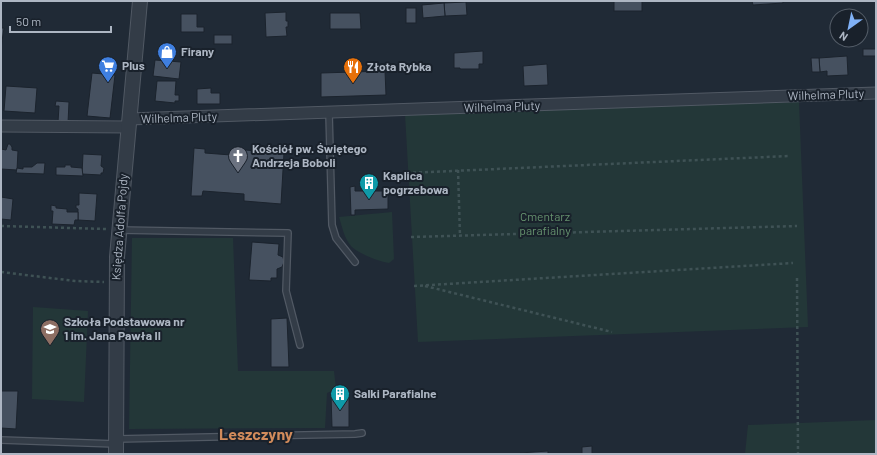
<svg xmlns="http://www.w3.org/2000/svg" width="877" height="455" viewBox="0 0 877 455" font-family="Barlow,sans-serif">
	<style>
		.green { fill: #233738 }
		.building { fill: #465160; stroke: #1b232d }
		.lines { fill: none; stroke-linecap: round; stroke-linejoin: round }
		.service-casing { stroke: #515964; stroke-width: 8 }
		.minor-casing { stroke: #515964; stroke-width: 13 }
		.tertiary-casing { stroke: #515964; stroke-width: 16 }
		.path { stroke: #3f5255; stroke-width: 2.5; stroke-dasharray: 3 3; stroke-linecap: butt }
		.service { stroke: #333c47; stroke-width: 5.5 }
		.minor { stroke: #333c47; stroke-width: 11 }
		.tertiary { stroke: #333c47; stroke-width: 14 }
		.labels { text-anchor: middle; stroke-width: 4; stroke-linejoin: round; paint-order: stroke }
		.poi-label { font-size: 12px; font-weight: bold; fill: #adb6c3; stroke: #19212b; text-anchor: start }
		.street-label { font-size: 12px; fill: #adb6c3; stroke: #19212b }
		.park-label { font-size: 12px; fill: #66936f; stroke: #19212b }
		.district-label { font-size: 16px; font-weight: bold; fill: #d18b5b; stroke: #19212b }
	</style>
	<rect width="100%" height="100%" fill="#202a36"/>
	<g class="green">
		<polygon points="799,102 808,327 418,342 405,114"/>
		<path d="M 392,212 L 394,259 L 389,263 C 380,262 357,253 351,246 C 344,238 342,226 339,217 Z"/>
		<polygon points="132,238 233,238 238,371 334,371 336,389 327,393 325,428 129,429"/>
		<polygon points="33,307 88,311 84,402 32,399"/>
		<polygon points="876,420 876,454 745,454 748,425"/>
	</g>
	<g class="building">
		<rect x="614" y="1" width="28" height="10"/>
		<polygon points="752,1 783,1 783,3 753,5"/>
		<polygon points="466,2 467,15 445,16 444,3"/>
		<polygon points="444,3 445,16 423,18 422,5"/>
		<rect x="406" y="8" width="10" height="15"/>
		<polygon points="286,12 286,21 288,21 288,27 286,27 287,36 266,37 265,13"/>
		<polygon points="330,13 360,13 361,29 330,29"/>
		<polygon points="181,14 197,14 197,27 204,27 204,32 181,32"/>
		<polygon points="1,28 4,28 1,48"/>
		<rect x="214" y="35" width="18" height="9"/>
		<rect x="863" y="49" width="13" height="7"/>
		<polygon points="483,51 483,64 479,64 479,69 460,69 460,68 454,68 454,53"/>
		<polygon points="847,56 848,75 827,76 827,71 820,72 819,58"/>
		<polygon points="811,58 819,58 820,72 812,72"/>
		<polygon points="155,60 181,62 179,79 153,76"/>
		<polygon points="547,64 548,85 524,86 523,66"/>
		<polygon points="385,71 386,95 321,97 321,73"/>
		<polygon points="92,73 115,75 110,118 87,116"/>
		<polygon points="157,81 176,81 175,95 179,95 179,101 175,101 175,103 155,101"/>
		<polygon points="6,86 37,88 35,113 4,111"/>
		<polygon points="211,88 211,93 220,93 220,104 197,104 197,89"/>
		<polygon points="56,101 69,102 68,123 58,122 59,106 55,106"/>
		<polygon points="8,144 10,144 12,147 12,150 18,151 17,170 1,169 1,149 6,150"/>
		<polygon points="194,148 205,149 205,153 244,156 245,150 284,153 281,204 244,201 244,194 203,191 202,196 191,196"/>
		<polygon points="83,154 102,155 101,166 104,168 103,173 101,173 101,175 82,174"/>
		<polygon points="37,163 45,163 44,174 16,173 17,168 23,169 23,167 32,167"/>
		<polygon points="65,165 71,165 71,167 82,168 83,176 56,175 56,167 65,167"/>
		<polygon points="355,186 355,191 388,191 388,209 355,210 355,215 351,215 350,187"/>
		<polygon points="79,193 97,194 95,221 78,220 78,209 76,208 76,205 79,205"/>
		<polygon points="1,197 13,199 11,220 1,219"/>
		<polygon points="51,205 56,206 56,208 67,209 67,212 78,212 78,220 75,220 74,225 52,224 53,211 51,211"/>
		<polygon points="252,242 279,244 278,255 283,257 284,262 282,267 277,269 277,278 271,278 271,281 249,280"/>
		<polygon points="287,318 289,367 271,367 271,319"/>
		<polygon points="1,391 18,391 16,429 1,428"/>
		<polygon points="331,395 349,395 349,427 332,427"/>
		<polygon points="592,446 592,454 582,454 582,447"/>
		<polygon points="548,451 548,454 520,454 520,453"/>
	</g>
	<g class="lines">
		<g class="service-casing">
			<g id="service">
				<polyline points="329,113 332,225 336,238 355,262"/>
				<polyline points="119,230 288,233 286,291 300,345"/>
				<polyline points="117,439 355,434 362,433"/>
				<polyline points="1,440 116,444"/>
			</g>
		</g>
		<g class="minor-casing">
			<g id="minor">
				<polyline points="129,119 876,93"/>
				<polyline points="1,126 128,127"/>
			</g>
		</g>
		<g class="tertiary-casing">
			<polyline id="tertiary" points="116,454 117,257 140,1"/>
		</g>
		<g class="path">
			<polyline points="458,170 460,236"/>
			<polyline points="407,173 789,156"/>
			<polyline points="1,226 106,229"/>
			<polyline points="411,237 797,226"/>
			<polyline points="1,272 75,281 104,282"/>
			<polyline points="797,278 798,454"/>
			<polyline points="414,286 793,263"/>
			<polyline points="425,286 612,332"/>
		</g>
		<use href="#service" class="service"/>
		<use href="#minor" class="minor"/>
		<use href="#tertiary" class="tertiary"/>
	</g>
	<defs>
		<g id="shop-pin" transform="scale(1)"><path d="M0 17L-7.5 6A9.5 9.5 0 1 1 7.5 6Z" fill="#3f7fe0" stroke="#19212b"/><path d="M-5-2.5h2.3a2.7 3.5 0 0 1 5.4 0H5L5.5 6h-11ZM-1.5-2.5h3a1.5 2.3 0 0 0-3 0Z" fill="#fff"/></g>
		<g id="supermarket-pin" transform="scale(1)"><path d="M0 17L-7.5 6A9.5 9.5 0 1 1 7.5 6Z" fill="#3f7fe0" stroke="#19212b"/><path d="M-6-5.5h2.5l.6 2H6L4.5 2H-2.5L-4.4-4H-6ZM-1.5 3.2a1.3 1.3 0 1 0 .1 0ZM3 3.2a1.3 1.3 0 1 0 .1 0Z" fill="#fff"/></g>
		<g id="restaurant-pin" transform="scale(1)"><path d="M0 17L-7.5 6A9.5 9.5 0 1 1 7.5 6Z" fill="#e8710a" stroke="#19212b"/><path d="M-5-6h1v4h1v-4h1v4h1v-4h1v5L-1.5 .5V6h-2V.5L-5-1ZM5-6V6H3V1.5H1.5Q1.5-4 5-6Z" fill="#fff"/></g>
		<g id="church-pin" transform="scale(1)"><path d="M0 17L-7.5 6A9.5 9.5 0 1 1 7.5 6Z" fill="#6b7280" stroke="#19212b"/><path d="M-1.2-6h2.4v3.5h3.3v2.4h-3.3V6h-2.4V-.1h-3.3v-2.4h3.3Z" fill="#fff"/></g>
		<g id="building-pin" transform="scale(1)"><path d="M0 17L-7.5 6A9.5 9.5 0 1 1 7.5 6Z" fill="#0f9aa8" stroke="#19212b"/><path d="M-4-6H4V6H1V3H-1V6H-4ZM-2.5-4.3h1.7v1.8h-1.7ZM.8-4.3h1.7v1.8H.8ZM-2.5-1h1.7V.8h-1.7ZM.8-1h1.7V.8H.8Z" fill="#fff"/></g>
		<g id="school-pin" transform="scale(1)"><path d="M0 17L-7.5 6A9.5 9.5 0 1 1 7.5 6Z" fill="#8d6e63" stroke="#19212b"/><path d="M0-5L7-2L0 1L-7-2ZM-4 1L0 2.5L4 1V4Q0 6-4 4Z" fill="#fff"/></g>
	</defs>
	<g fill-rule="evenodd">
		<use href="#shop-pin" x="167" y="52"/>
		<use href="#supermarket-pin" x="108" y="66"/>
		<use href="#restaurant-pin" x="353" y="67"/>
		<use href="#church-pin" x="238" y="156"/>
		<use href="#building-pin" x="369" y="183"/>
		<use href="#school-pin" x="50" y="329"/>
		<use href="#building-pin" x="340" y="394"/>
	</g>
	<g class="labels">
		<g class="poi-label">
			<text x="181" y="56">Firany</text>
			<text x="122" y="70">Plus</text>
			<text x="367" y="71">Złota Rybka</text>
			<text x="252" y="153">Kościół pw. Świętego<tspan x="252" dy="14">Andrzeja Boboli</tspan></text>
			<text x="383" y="180">Kaplica<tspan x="383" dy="14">pogrzebowa</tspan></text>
			<text x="64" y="326">Szkoła Podstawowa nr<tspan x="64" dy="14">1 im. Jana Pawła II</tspan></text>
			<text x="354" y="398">Salki Parafialne</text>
		</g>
		<g class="street-label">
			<text transform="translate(826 95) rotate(-2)" y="4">Wilhelma Pluty</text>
			<text transform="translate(502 107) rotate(-2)" y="4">Wilhelma Pluty</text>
			<text transform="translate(179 118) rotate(-2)" y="4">Wilhelma Pluty</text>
			<text transform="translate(120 227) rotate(-86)" y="4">Księdza Adolfa Pojdy</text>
		</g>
		<g class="park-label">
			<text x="545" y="221">Cmentarz<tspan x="545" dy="14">parafialny</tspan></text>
		</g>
		<g class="district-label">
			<text x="256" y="440">Leszczyny</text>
		</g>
	</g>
	<rect width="877" height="455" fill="none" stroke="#adb6c3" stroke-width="4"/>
	<g transform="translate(849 28) rotate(213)"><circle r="19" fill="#19212b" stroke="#545d68"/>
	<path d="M0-3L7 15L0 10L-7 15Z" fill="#80b1f6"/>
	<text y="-6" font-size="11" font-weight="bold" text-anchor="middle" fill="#adb6c3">N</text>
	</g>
	<path d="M10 26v6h101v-6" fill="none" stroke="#adb6c3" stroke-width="2"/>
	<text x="16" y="26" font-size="12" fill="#adb6c3" stroke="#19212b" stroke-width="3" paint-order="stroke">50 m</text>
</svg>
